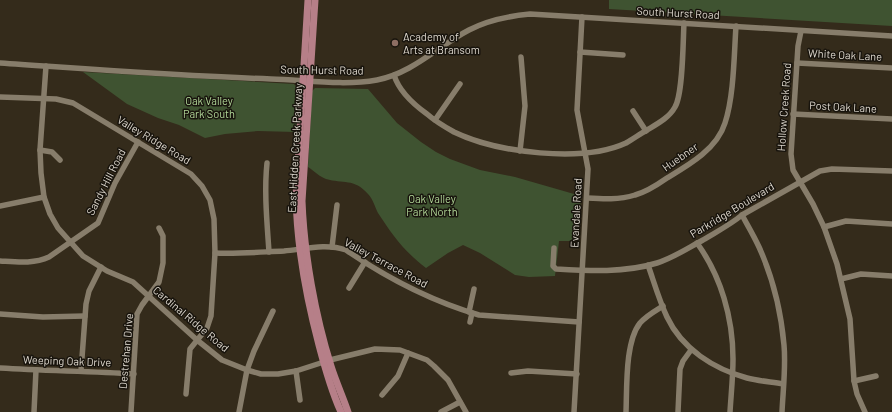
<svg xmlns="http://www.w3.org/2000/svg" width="892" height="412" viewBox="0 0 892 412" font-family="Barlow,sans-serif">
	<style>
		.green { fill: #3f5331 }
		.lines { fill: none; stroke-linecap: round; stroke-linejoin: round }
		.minor { stroke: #877d6b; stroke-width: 5.5 }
		.major { stroke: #b67f88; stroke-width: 7 }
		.education-dot { fill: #8d6e63; stroke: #18140d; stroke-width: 1.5 }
		.labels { text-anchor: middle; stroke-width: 3; stroke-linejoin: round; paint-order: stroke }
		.street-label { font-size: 11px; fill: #dfd9cf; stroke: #18140d }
		.poi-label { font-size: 11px; fill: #dfd9cf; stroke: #18140d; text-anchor: start }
		.park-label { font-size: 11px; fill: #b1d798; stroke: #18140d }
	</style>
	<rect width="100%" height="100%" fill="#342b1b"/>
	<g class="green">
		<polygon points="609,0 892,0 892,26 609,9"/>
		<polygon points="83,72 294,84 299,90 296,132 258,131 225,134 205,138 179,125 158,118 127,104"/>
		<path d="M 315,88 L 368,89 L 397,123 L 421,142 L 436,152 L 450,159 L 480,170 L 515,177 L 581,196 L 578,241 L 559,241 L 555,276 L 529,277 L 515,275 L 480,253 L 463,245 L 448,253 L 426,268 C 404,251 393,236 378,213 C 375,207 373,199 368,194 C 354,178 343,184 326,179 C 320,177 314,171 308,167 L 312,91 Z"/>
	</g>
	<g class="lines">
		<g class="minor">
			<polyline points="801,31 798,46 791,154 793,170 813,204 824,227 837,264 850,319 854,381 857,394 865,412"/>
			<polyline points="580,52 623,55"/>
			<path d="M 0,63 C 90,69 181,76 271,79 C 306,80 343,86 377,80 C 413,73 438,46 469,30 C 488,20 509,16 530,14 L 892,36"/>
			<polyline points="797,63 892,68"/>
			<polyline points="46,66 40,150 41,173 44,197 50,214 58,228 83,256 107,271 133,282 197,340 222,360 247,370 261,374 278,374 296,371 330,360 375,349 400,350 427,360 434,366 448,380 466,412"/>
			<path d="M 394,75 C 399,91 413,104 427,114 C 435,121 445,127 454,132 C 497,153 583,163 626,143 C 633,139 640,134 647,130 C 657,124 669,118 675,107 C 683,94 683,41 684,23"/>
			<polyline points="0,97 56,99 73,103 191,174 202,186 210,200 214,219 215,253 211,316 207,328 190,349 186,394"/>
			<polyline points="633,111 646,131"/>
			<polyline points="793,114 892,119"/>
			<polyline points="435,120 460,84"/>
			<polyline points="40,150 52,152 60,160"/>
			<polyline points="520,151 525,106 521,57"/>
			<path d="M 267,163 C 264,192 267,222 269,252"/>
			<path d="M 587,198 C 603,199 619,200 635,195 C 646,192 657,185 667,178 C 689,165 717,149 725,123 C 734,96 734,55 736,26"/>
			<polyline points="0,206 44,197"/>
			<path d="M 742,215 C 748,226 754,236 759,247 C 773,278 781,311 784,345 C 786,367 783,390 782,412"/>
			<polyline points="824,227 846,221 892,224"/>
			<path d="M 697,243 C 721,276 733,318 733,359 C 733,377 731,395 730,412"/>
			<polyline points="332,247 337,205"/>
			<path d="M 554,248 L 553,266 L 556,269 C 590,271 624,273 657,263 C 673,258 688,248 703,240 C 716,232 730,225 742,215 L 820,171 L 832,169 L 892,171"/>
			<path d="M 215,253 C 238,254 261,252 284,251 C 305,249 326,243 346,250 C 387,278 431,301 479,315 L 579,322"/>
			<path d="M 0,261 C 17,262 34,264 49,257 L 98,223 L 115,183 L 138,142"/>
			<path d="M 648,265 C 654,282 659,300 667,317 C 682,349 714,369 747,378 C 759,381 772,382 783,384"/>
			<polyline points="841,279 861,274 892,276"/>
			<polyline points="349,288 365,262"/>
			<polyline points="469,312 474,289"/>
			<polyline points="0,314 43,317 85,316"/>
			<polyline points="470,322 472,313"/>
			<path d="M 0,368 C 45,371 89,371 134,374"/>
			<polyline points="81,371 86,304 89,291 101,267"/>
			<polyline points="296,371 300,400"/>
			<polyline points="511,373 528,371 577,374"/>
			<polyline points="854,381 876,376"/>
			<polyline points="382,395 398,376 408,353"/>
			<polyline points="34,412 36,370"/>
			<polyline points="131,412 137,314 142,305 159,282 163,263 163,236 159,228"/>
			<polyline points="239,412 247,370 254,351 273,311"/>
			<polyline points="441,412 460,402"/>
			<polyline points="574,412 588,169 577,110 582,17"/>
			<path d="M 626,412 C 627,387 625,342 640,323 C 646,316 655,311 663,306"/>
			<polyline points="678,412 680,369 683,361 691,350"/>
		</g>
		<g class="major">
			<path d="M 308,0 L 296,196 C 297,247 306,296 319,345 C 325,368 331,390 341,412"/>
			<path d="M 315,0 L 302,201 C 304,254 315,315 331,366 C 336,382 343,397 348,412"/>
		</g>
	</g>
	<circle class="education-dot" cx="395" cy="43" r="4"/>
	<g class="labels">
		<g class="street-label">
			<text transform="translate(678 13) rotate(3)" y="4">South Hurst Road</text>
			<text transform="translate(845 55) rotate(3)" y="4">White Oak Lane</text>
			<text transform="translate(322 70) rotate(1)" y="4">South Hurst Road</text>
			<text transform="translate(784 107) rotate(-86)" y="4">Hollow Creek Road</text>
			<text transform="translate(843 107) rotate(3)" y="4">Post Oak Lane</text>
			<text transform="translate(154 140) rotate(31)" y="4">Valley Ridge Road</text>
			<text transform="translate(295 148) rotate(-87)" y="4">East Hidden Creek Parkway</text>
			<text transform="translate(680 157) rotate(-35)" y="4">Huebner</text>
			<text transform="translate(106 182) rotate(-63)" y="4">Sandy Hill Road</text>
			<text transform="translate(732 210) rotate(-31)" y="4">Parkridge Boulevard</text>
			<text transform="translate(576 213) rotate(-87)" y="4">Evandale Road</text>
			<text transform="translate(386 263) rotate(28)" y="4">Valley Terrace Road</text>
			<text transform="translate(191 319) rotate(40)" y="4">Cardinal Ridge Road</text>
			<text transform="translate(126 351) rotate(-85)" y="4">Destrehan Drive</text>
			<text transform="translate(67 361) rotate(2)" y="4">Weeping Oak Drive</text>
		</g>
		<g class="poi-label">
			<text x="403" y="41">Academy of<tspan x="403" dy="13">Arts at Bransom</tspan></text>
		</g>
		<g class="park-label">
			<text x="209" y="105">Oak Valley<tspan x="209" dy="13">Park South</tspan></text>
			<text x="432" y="203">Oak Valley<tspan x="432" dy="13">Park North</tspan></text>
		</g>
	</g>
</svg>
